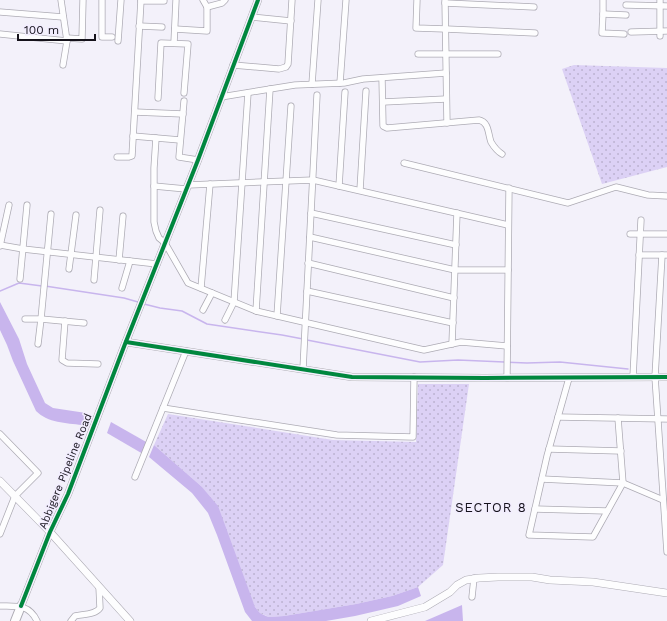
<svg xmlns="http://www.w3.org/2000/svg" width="667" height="621" viewBox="0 0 667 621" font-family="'Work Sans',sans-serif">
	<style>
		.grass { fill: url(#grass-dots) }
		.water { fill: #c8b5ed }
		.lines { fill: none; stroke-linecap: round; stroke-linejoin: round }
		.stream { stroke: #c8b5ed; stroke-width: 1.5 }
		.minor-casing { stroke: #adabb4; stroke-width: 7 }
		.tertiary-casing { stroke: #adabb4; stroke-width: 8 }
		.secondary-casing { stroke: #adabb4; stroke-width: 10 }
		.minor { stroke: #fdfdfe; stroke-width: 5.5 }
		.tertiary { stroke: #fdfdfe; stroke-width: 7 }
		.secondary { stroke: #fdfdfe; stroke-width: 8 }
		.cycleway-casing { stroke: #f2edfe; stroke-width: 6 }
		.cycleway { stroke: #00873e; stroke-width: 4 }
		.labels { text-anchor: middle; stroke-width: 3; stroke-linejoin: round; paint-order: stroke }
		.street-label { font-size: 11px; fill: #15121b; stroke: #f2edfe }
		.quarter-label { font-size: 13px; letter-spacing: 1px; fill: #15121b; stroke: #f2edfe }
	</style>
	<defs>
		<pattern id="grass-dots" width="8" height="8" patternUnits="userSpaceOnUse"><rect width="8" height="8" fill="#dcd1f5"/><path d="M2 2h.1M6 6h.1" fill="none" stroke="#bcb2d1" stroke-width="1.8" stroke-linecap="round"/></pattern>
	</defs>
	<rect width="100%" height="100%" fill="#f3f1fa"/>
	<g class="grass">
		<polygon points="574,65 667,68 667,167 602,184 562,69"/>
		<polygon points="418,384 469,384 443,565 418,587 392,596 356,604 284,616 269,617 260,613 255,607 201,486 154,445 168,414 333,440 416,442"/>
	</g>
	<g class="water">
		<path d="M 0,302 L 19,339 L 27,364 L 45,403 L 53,408 L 86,413 L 82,425 C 66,423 48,423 36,411 L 13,361 L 7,345 L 0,330 Z"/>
		<polygon points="111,422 148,443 143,454 107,433"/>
		<polygon points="154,445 201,486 218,506 255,607 260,613 266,616 269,617 284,616 356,604 392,596 418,587 421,596 398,606 355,616 326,621 252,621 245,612 217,535 208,513 192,493 149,457"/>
		<polygon points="462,605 463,621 425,621"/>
	</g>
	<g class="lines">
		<g class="stream">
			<polyline points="45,286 124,298 138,302"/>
			<polyline points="0,291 19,283 42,286"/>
			<polyline points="144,304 160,308 182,311 207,324 282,335 303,339"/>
			<polyline points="307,340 420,362 458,360 527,363 560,362 628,369"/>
		</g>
		<g class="minor-casing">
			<g id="minor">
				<polyline points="102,0 102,37 112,37"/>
				<polyline points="417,0 416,28 446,29 535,33"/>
				<polyline points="445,0 447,123"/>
				<polyline points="603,0 603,14 602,33 624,34"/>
				<polyline points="141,1 164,1"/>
				<polyline points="445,3 534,7"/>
				<polyline points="626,5 667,6"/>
				<polyline points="207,7 222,3 225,0"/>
				<polyline points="0,12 63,17"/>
				<polyline points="603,14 626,15"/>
				<polyline points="252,17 291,21"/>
				<polyline points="139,26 162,27"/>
				<polyline points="175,29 207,31 207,7 203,0"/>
				<polyline points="631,32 667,31"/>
				<polyline points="0,34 67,41 61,0"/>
				<polyline points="660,36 660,0"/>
				<polyline points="67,38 82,39 83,0"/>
				<polyline points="118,41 121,0"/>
				<polyline points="174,43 176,0"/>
				<polyline points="418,54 498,54"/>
				<polyline points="63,65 67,41"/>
				<polyline points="233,65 279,69 286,67 288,64 292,0"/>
				<path d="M 382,78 L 383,126 L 387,128 L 479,120 C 489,122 488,134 491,142 C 494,147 497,151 502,154"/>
				<polyline points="340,83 346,0"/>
				<polyline points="312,84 318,0"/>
				<polyline points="270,89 295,85 344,83 363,79 446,73"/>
				<polyline points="158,98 161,43 188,44 184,93"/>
				<polyline points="184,101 179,157 198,160"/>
				<polyline points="383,102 446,99"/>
				<polyline points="135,112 183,114"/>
				<polyline points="133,136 180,140"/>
				<polyline points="156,138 154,168 154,222 156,231 159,238 165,243 188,283 256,311 270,89 221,97"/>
				<polyline points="117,157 129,157 132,156 141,0"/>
				<polyline points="404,163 568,203 616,187 648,195 667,196"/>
				<polyline points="188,185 313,180 508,225"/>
				<polyline points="154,186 186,189"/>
				<polyline points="339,186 345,92"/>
				<polyline points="360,190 366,91"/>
				<polyline points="311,213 456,245"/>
				<polyline points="630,234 667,234"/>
				<polyline points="310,237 455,270 508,270"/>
				<polyline points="0,245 23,249 157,264"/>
				<polyline points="0,246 9,205"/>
				<polyline points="639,255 667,255"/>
				<polyline points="662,255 655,377 667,552"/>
				<polyline points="119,260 123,216"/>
				<polyline points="308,263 454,298"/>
				<polyline points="69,269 76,215"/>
				<polyline points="20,279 27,205"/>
				<polyline points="94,280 100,210"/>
				<polyline points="122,288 130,261"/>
				<polyline points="201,288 210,184"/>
				<polyline points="307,291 453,323"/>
				<polyline points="203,310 212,293"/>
				<polyline points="256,311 424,350 461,342 507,346"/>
				<polyline points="277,316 291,106"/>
				<polyline points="25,319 41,319 84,323"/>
				<polyline points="225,320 234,302 248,93"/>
				<polyline points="65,321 62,360 67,363 98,364"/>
				<polyline points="38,344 41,319 51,214"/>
				<polyline points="452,344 457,213"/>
				<polyline points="303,369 317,95"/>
				<polyline points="633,377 641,220"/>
				<polyline points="507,378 509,188"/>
				<polyline points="569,378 547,456 529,535 593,537 623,483 618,418"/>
				<polyline points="163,408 337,435 413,437 414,377"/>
				<polyline points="558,417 667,419"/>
				<polyline points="0,434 38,473 15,496 0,534"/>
				<polyline points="549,449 621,451"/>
				<polyline points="135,477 186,351"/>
				<polyline points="542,479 623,483 663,500"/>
				<polyline points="535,509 607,511"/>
				<polyline points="472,597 474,578"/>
				<path d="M 0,606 C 16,606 29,604 37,621"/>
				<path d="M 71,621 L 75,616 C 83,614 95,615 100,608 L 99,587"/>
			</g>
		</g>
		<g class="tertiary-casing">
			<g id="tertiary">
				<polyline points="126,342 352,377 485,378 667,377"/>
				<polyline points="0,481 50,532 130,621"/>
				<polyline points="21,606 50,532 68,494 125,344 198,160 258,0"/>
				<polyline points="371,621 425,607 450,592 457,585 466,580 479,578 498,577 532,577 550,580 593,582 667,593"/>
			</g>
		</g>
		<g class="secondary-casing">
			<polyline id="secondary" points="15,621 21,606"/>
		</g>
		<use href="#minor" class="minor"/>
		<use href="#tertiary" class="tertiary"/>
		<use href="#secondary" class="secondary"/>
		<g class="cycleway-casing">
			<g id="cycleway">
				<polyline points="126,342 352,377 485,378 667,377"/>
				<polyline points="21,606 50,532 68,494 125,344 198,160 258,0"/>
			</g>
		</g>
		<use href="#cycleway" class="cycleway"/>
	</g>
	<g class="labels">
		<g class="street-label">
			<text transform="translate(65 471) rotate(-68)" y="4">Abbigere Pipeline Road</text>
		</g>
		<g class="quarter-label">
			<text x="491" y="512">SECTOR 8</text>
		</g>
	</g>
	<path d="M18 34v6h77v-6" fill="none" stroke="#15121b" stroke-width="2"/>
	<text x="24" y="34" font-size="12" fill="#15121b" stroke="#f2edfe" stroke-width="3" paint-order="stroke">100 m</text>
</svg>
